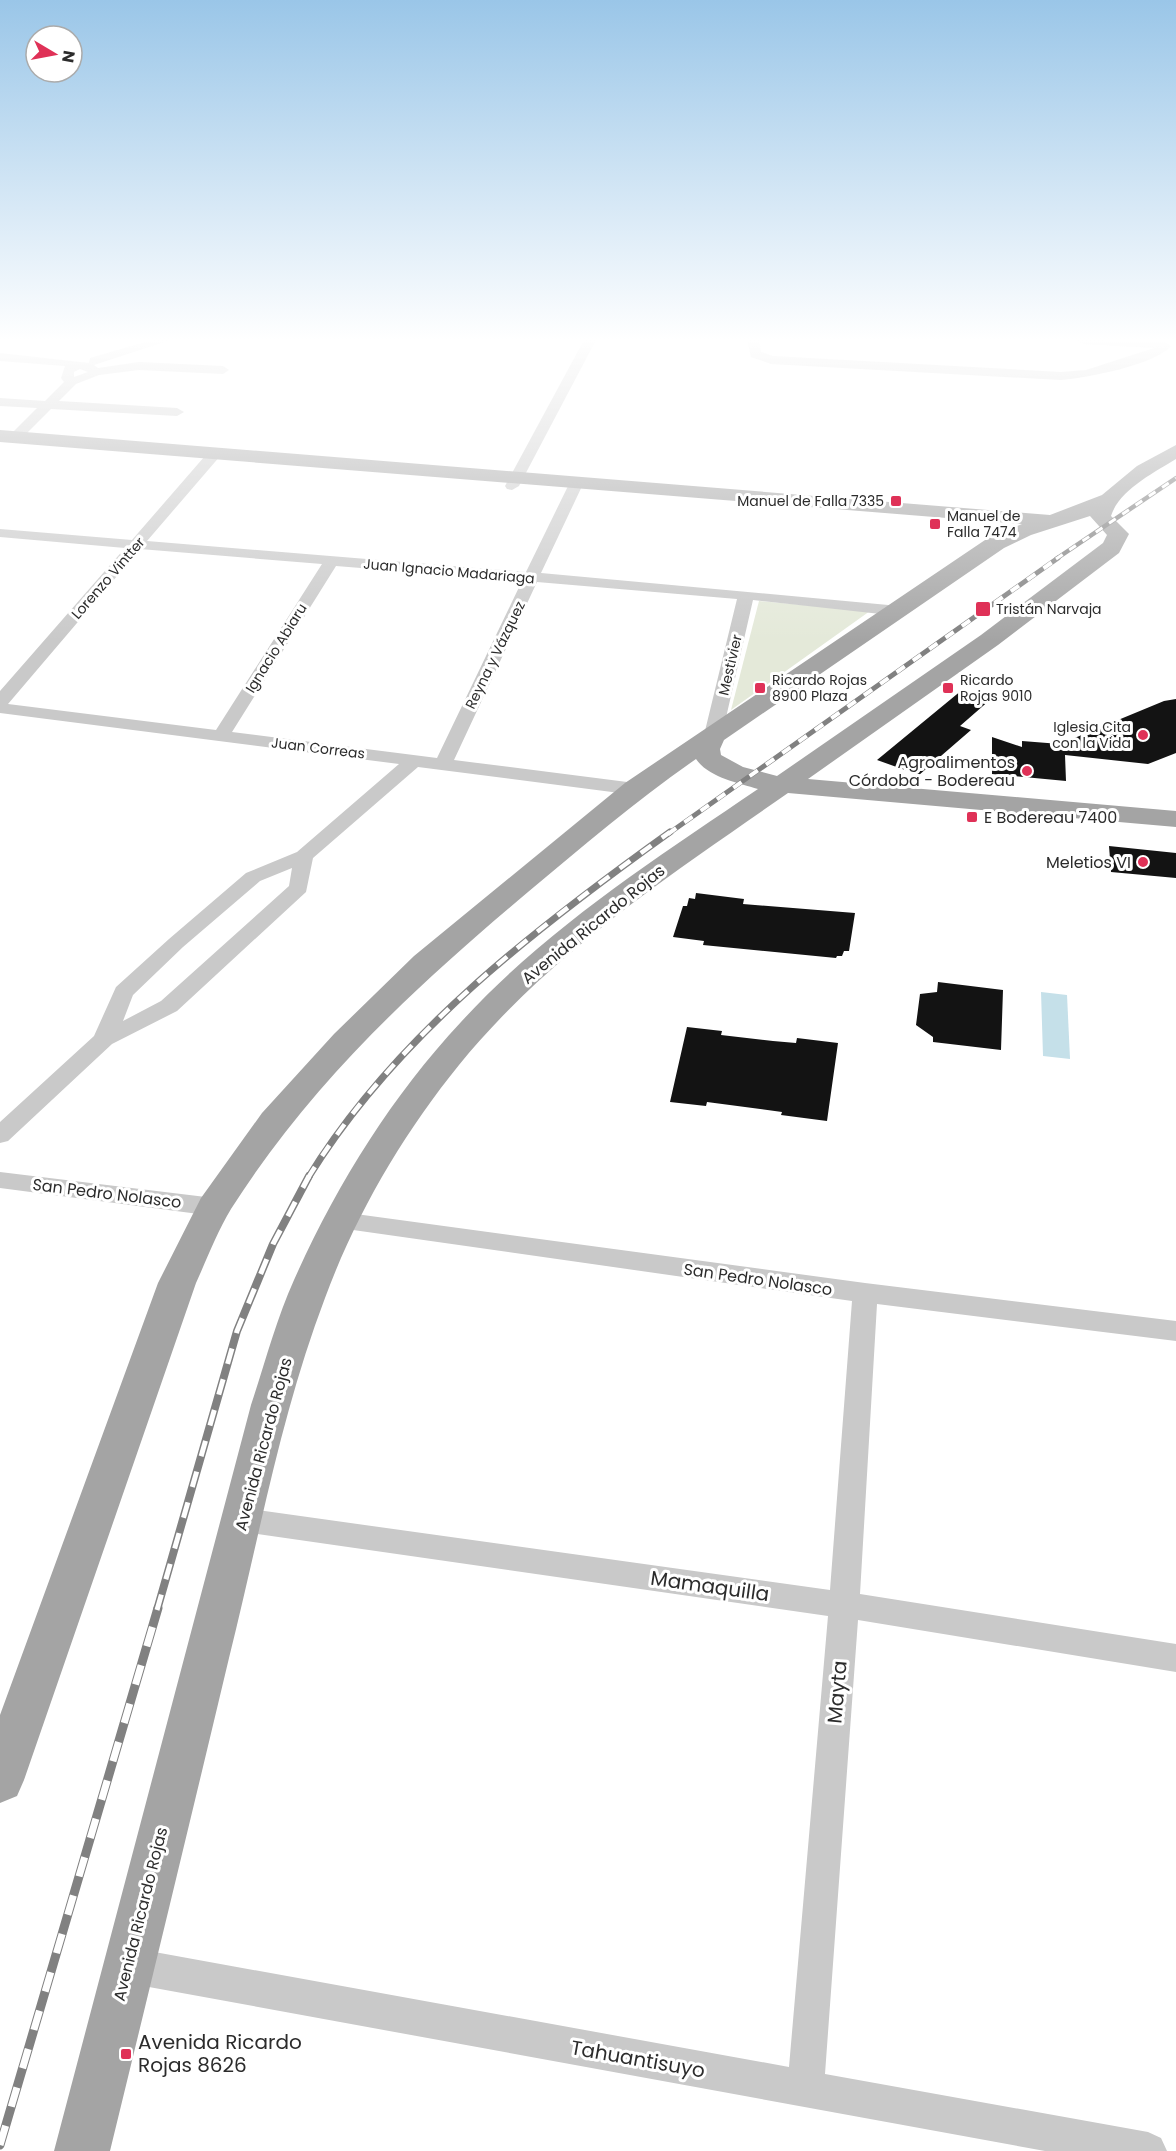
<svg xmlns="http://www.w3.org/2000/svg" width="1176" height="2151" viewBox="0 0 1176 2151" font-family="Poppins,sans-serif">
	<style>
		.green { fill: #e4e9d9 }
		.water { fill: #c5e0e9 }
		.building { fill: #131313 }
		.lines { fill: none; stroke-linecap: round; stroke-linejoin: round }
		.street { fill: #c9c9c9; fill-rule: evenodd }
		.primary { fill: #a4a4a4; fill-rule: evenodd }
		.rail-far4-casing { stroke: #818181; stroke-width: 4.5 }
		.rail-far3-casing { stroke: #818181; stroke-width: 5 }
		.rail-far2-casing { stroke: #818181; stroke-width: 7 }
		.rail-far1-casing { stroke: #818181; stroke-width: 8 }
		.rail-casing { stroke: #818181; stroke-width: 9 }
		.rail-far4 { stroke: #fff; stroke-width: 3; stroke-dasharray: 8; stroke-linecap: butt }
		.rail-far3 { stroke: #fff; stroke-width: 4; stroke-dasharray: 10; stroke-linecap: butt }
		.rail-far2 { stroke: #fff; stroke-width: 4.5; stroke-dasharray: 13; stroke-linecap: butt }
		.rail-far1 { stroke: #fff; stroke-width: 5; stroke-dasharray: 16; stroke-linecap: butt }
		.rail { stroke: #fff; stroke-width: 7; stroke-dasharray: 20; stroke-linecap: butt }
		.poi-dot { fill: #df3157; stroke: #fff; stroke-width: 2 }
		.labels { text-anchor: middle; stroke-width: 6; stroke-linejoin: round; paint-order: stroke }
		.far-poi-label { font-size: 14px; fill: #2c2c2c; stroke: #fff; text-anchor: start }
		.far-street-label { font-size: 14px; fill: #2c2c2c; stroke: #fff }
		.poi-label { font-size: 16px; fill: #2c2c2c; stroke: #fff; text-anchor: end }
		.street-label { font-size: 16px; fill: #2c2c2c; stroke: #fff }
		.near-street-label { font-size: 20px; fill: #2c2c2c; stroke: #fff }
		.near-poi-label { font-size: 20px; fill: #2c2c2c; stroke: #fff; text-anchor: start }
	</style>
	<rect width="100%" height="100%" fill="#fff"/>
	<polygon class="green" points="759,601 870,611 731,710"/>
	<polygon class="water" points="1041,992 1067,995 1070,1059 1043,1056"/>
	<g class="building">
		<polygon points="962,690 991,699 960,726 971,730 919,775 877,760"/>
		<polygon points="1176,699 1176,753 1148,764 1065,755 1066,781 992,774 992,737 1022,747 1022,741 1060,744 1164,701"/>
		<polygon points="1109,846 1176,853 1176,878 1111,872"/>
		<polygon points="696,893 744,899 743,904 855,913 849,951 844,951 842,956 837,956 836,958 703,945 704,941 673,937 683,906 687,906 689,898 695,899"/>
		<polygon points="938,982 1003,990 1001,1050 933,1042 933,1037 916,1025 920,994 937,992"/>
		<polygon points="687,1027 722,1031 721,1035 773,1041 796,1043 797,1038 838,1043 827,1121 781,1115 782,1112 707,1102 706,1106 670,1102"/>
	</g>
	<g class="lines">
		<g class="street">
			<path d="M 152,340 L 171,340 L 94,365 L 98,368 L 139,362 L 223,366 L 229,370 L 223,374 L 139,370 L 99,375 L 76,384 L 59,401 L 177,408 L 184,412 L 177,416 L 51,409 L 20,440 L 10,440 L 8,437 L 37,408 L 0,406 L 0,398 L 45,401 L 64,382 L 61,378 L 65,366 L 0,361 L 0,353 L 89,363 L 90,358 ZM 80,369 L 88,372 L 74,377 L 74,372 Z"/>
			<polygon points="584,340 596,340 519,486 512,490 507,489 505,486"/>
			<path d="M 747,340 L 759,340 L 761,352 L 773,356 L 1061,372 L 1086,370 L 1154,348 L 1083,344 L 1077,340 L 1163,341 L 1171,346 C 1155,365 1086,378 1061,380 L 771,364 L 751,357 Z"/>
			<path d="M 216,448 L 223,452 L 221,455 L 147,541 L 526,572 L 570,482 L 577,478 L 584,482 L 541,573 L 899,606 L 907,611 L 899,616 L 753,600 L 722,735 L 713,740 L 704,735 L 737,599 L 537,582 L 454,760 L 635,783 L 642,785 L 644,789 L 642,793 L 635,795 L 418,767 L 313,858 L 306,892 L 177,1011 L 112,1044 L 8,1141 L 0,1143 L 0,1122 L 94,1036 L 116,987 L 169,939 L 246,873 L 297,852 L 399,764 L 0,713 L 0,691 L 125,548 L 0,537 L 0,529 L 132,540 L 211,449 ZM 140,549 L 322,564 L 216,730 L 8,704 ZM 336,566 L 522,581 L 437,758 L 232,732 ZM 292,868 L 289,886 L 161,1001 L 123,1021 L 133,995 L 183,947 L 260,881 Z"/>
			<polygon points="0,1172 214,1198 223,1201 226,1207 223,1213 214,1216 0,1188"/>
			<polygon points="341,1212 865,1283 1176,1321 1176,1341 877,1304 860,1594 1176,1644 1176,1672 858,1620 825,2074 1148,2132 1161,2138 1167,2151 1045,2151 127,1983 115,1977 109,1965 115,1953 127,1947 789,2067 828,1616 243,1532 233,1529 229,1520 233,1511 243,1508 830,1590 852,1301 332,1227 329,1221 332,1215"/>
		</g>
		<path class="primary" d="M 0,430 L 1050,515 L 1102,495 L 1137,466 L 1176,445 L 1176,459 C 1155,472 1119,490 1111,516 L 1129,534 L 1119,553 L 998,645 L 808,779 L 1176,811 L 1176,827 L 788,793 C 672,874 549,954 459,1065 C 403,1134 356,1214 325,1298 C 281,1413 259,1538 229,1658 C 190,1822 150,1987 110,2151 L 54,2151 L 251,1405 C 265,1363 276,1320 294,1280 C 336,1186 391,1097 461,1022 C 546,929 655,859 758,789 C 738,783 708,777 696,759 C 637,800 583,846 528,892 C 414,988 312,1082 231,1209 C 217,1232 207,1259 196,1283 L 24,1780 L 17,1796 L 0,1803 L 0,1715 L 158,1283 L 201,1198 L 262,1113 L 334,1034 L 414,956 L 625,783 L 988,538 L 1022,524 L 0,442 ZM 1090,516 L 1107,535 L 1103,543 L 981,635 L 777,776 L 743,767 L 721,755 L 720,749 L 724,740 L 1004,548 L 1031,535 Z"/>
		<g class="rail-far4-casing">
			<polyline id="rail-far4" points="1056,559 1176,478"/>
		</g>
		<g class="rail-far3-casing">
			<polyline id="rail-far3" points="668,834 1058,558"/>
		</g>
		<g class="rail-far2-casing">
			<path id="rail-far2" d="M 308,1178 C 395,1036 536,928 670,832"/>
		</g>
		<g class="rail-far1-casing">
			<polyline id="rail-far1" points="157,1610 237,1331 273,1244 309,1176"/>
		</g>
		<g class="rail-casing">
			<polyline id="rail" points="0,2145 158,1608"/>
		</g>
		<use href="#rail-far4" class="rail-far4"/>
		<use href="#rail-far3" class="rail-far3"/>
		<use href="#rail-far2" class="rail-far2"/>
		<use href="#rail-far1" class="rail-far1"/>
		<use href="#rail" class="rail"/>
	</g>
	<linearGradient id="sky" x2="0" y2="1"><stop stop-color="#9ac6e8"/><stop offset="0.53" stop-color="#fff"/><stop offset="1" stop-color="#fff" stop-opacity="0"/></linearGradient>
	<rect width="1176" height="641" fill="url(#sky)"/>
	<g class="poi-dot">
		<rect x="890" y="495" width="12" height="12" rx="3"/>
		<rect x="929" y="518" width="12" height="12" rx="3"/>
		<rect x="975" y="601" width="16" height="16" rx="3"/>
		<rect x="754" y="682" width="12" height="12" rx="3"/>
		<rect x="942" y="682" width="12" height="12" rx="3"/>
		<circle cx="1143" cy="735" r="6"/>
		<circle cx="1027" cy="771" r="6"/>
		<rect x="966" y="811" width="12" height="12" rx="3"/>
		<circle cx="1143" cy="862" r="6"/>
		<rect x="120" y="2048" width="12" height="12" rx="3"/>
	</g>
	<g class="labels">
		<g class="far-poi-label">
			<text x="884" y="506" text-anchor="end">Manuel de Falla 7335</text>
			<text x="947" y="521">Manuel de<tspan x="947" dy="16">Falla 7474</tspan></text>
			<text x="996" y="614">Tristán Narvaja</text>
			<text x="772" y="685">Ricardo Rojas<tspan x="772" dy="16">8900 Plaza</tspan></text>
			<text x="960" y="685">Ricardo<tspan x="960" dy="16">Rojas 9010</tspan></text>
			<text x="1131" y="732" text-anchor="end">Iglesia Cita<tspan x="1131" dy="16">con la Vida</tspan></text>
		</g>
		<g class="far-street-label">
			<text transform="translate(449 571) rotate(5)" y="5">Juan Ignacio Madariaga</text>
			<text transform="translate(108 578) rotate(-49)" y="5">Lorenzo Vintter</text>
			<text transform="translate(276 648) rotate(-58)" y="5">Ignacio Abiaru</text>
			<text transform="translate(495 655) rotate(-64)" y="5">Reyna y Vázquez</text>
			<text transform="translate(730 665) rotate(-77)" y="5">Mestivier</text>
			<text transform="translate(318 748) rotate(7)" y="5">Juan Correas</text>
		</g>
		<g class="poi-label">
			<text x="1015" y="768">Agroalimentos<tspan x="1015" dy="18">Córdoba - Bodereau</tspan></text>
			<text x="984" y="823" text-anchor="start">E Bodereau 7400</text>
			<text x="1131" y="868">Meletios VI</text>
		</g>
		<g class="street-label">
			<text transform="translate(593 924) rotate(-39)" y="6">Avenida Ricardo Rojas</text>
			<text transform="translate(107 1193) rotate(7)" y="6">San Pedro Nolasco</text>
			<text transform="translate(758 1279) rotate(8)" y="6">San Pedro Nolasco</text>
			<text transform="translate(263 1444) rotate(-75)" y="6">Avenida Ricardo Rojas</text>
			<text transform="translate(140 1914) rotate(-76)" y="6">Avenida Ricardo Rojas</text>
		</g>
		<g class="near-street-label">
			<text transform="translate(710 1586) rotate(8)" y="7">Mamaquilla</text>
			<text transform="translate(837 1692) rotate(-85)" y="7">Mayta</text>
			<text transform="translate(638 2059) rotate(10)" y="7">Tahuantisuyo</text>
		</g>
		<g class="near-poi-label">
			<text x="138" y="2049">Avenida Ricardo<tspan x="138" dy="23">Rojas 8626</tspan></text>
		</g>
	</g>
	<g transform="translate(54 54) rotate(100)"><circle r="28" fill="#ffffff" stroke="#ababab" stroke-width="1.5"/>
	<path d="M0-4.5L10 22L0 15L-10 22Z" fill="#df3157"/>
	<text y="-9" font-size="16" font-weight="bold" text-anchor="middle" fill="#2c2c2c">N</text>
	</g>
</svg>
